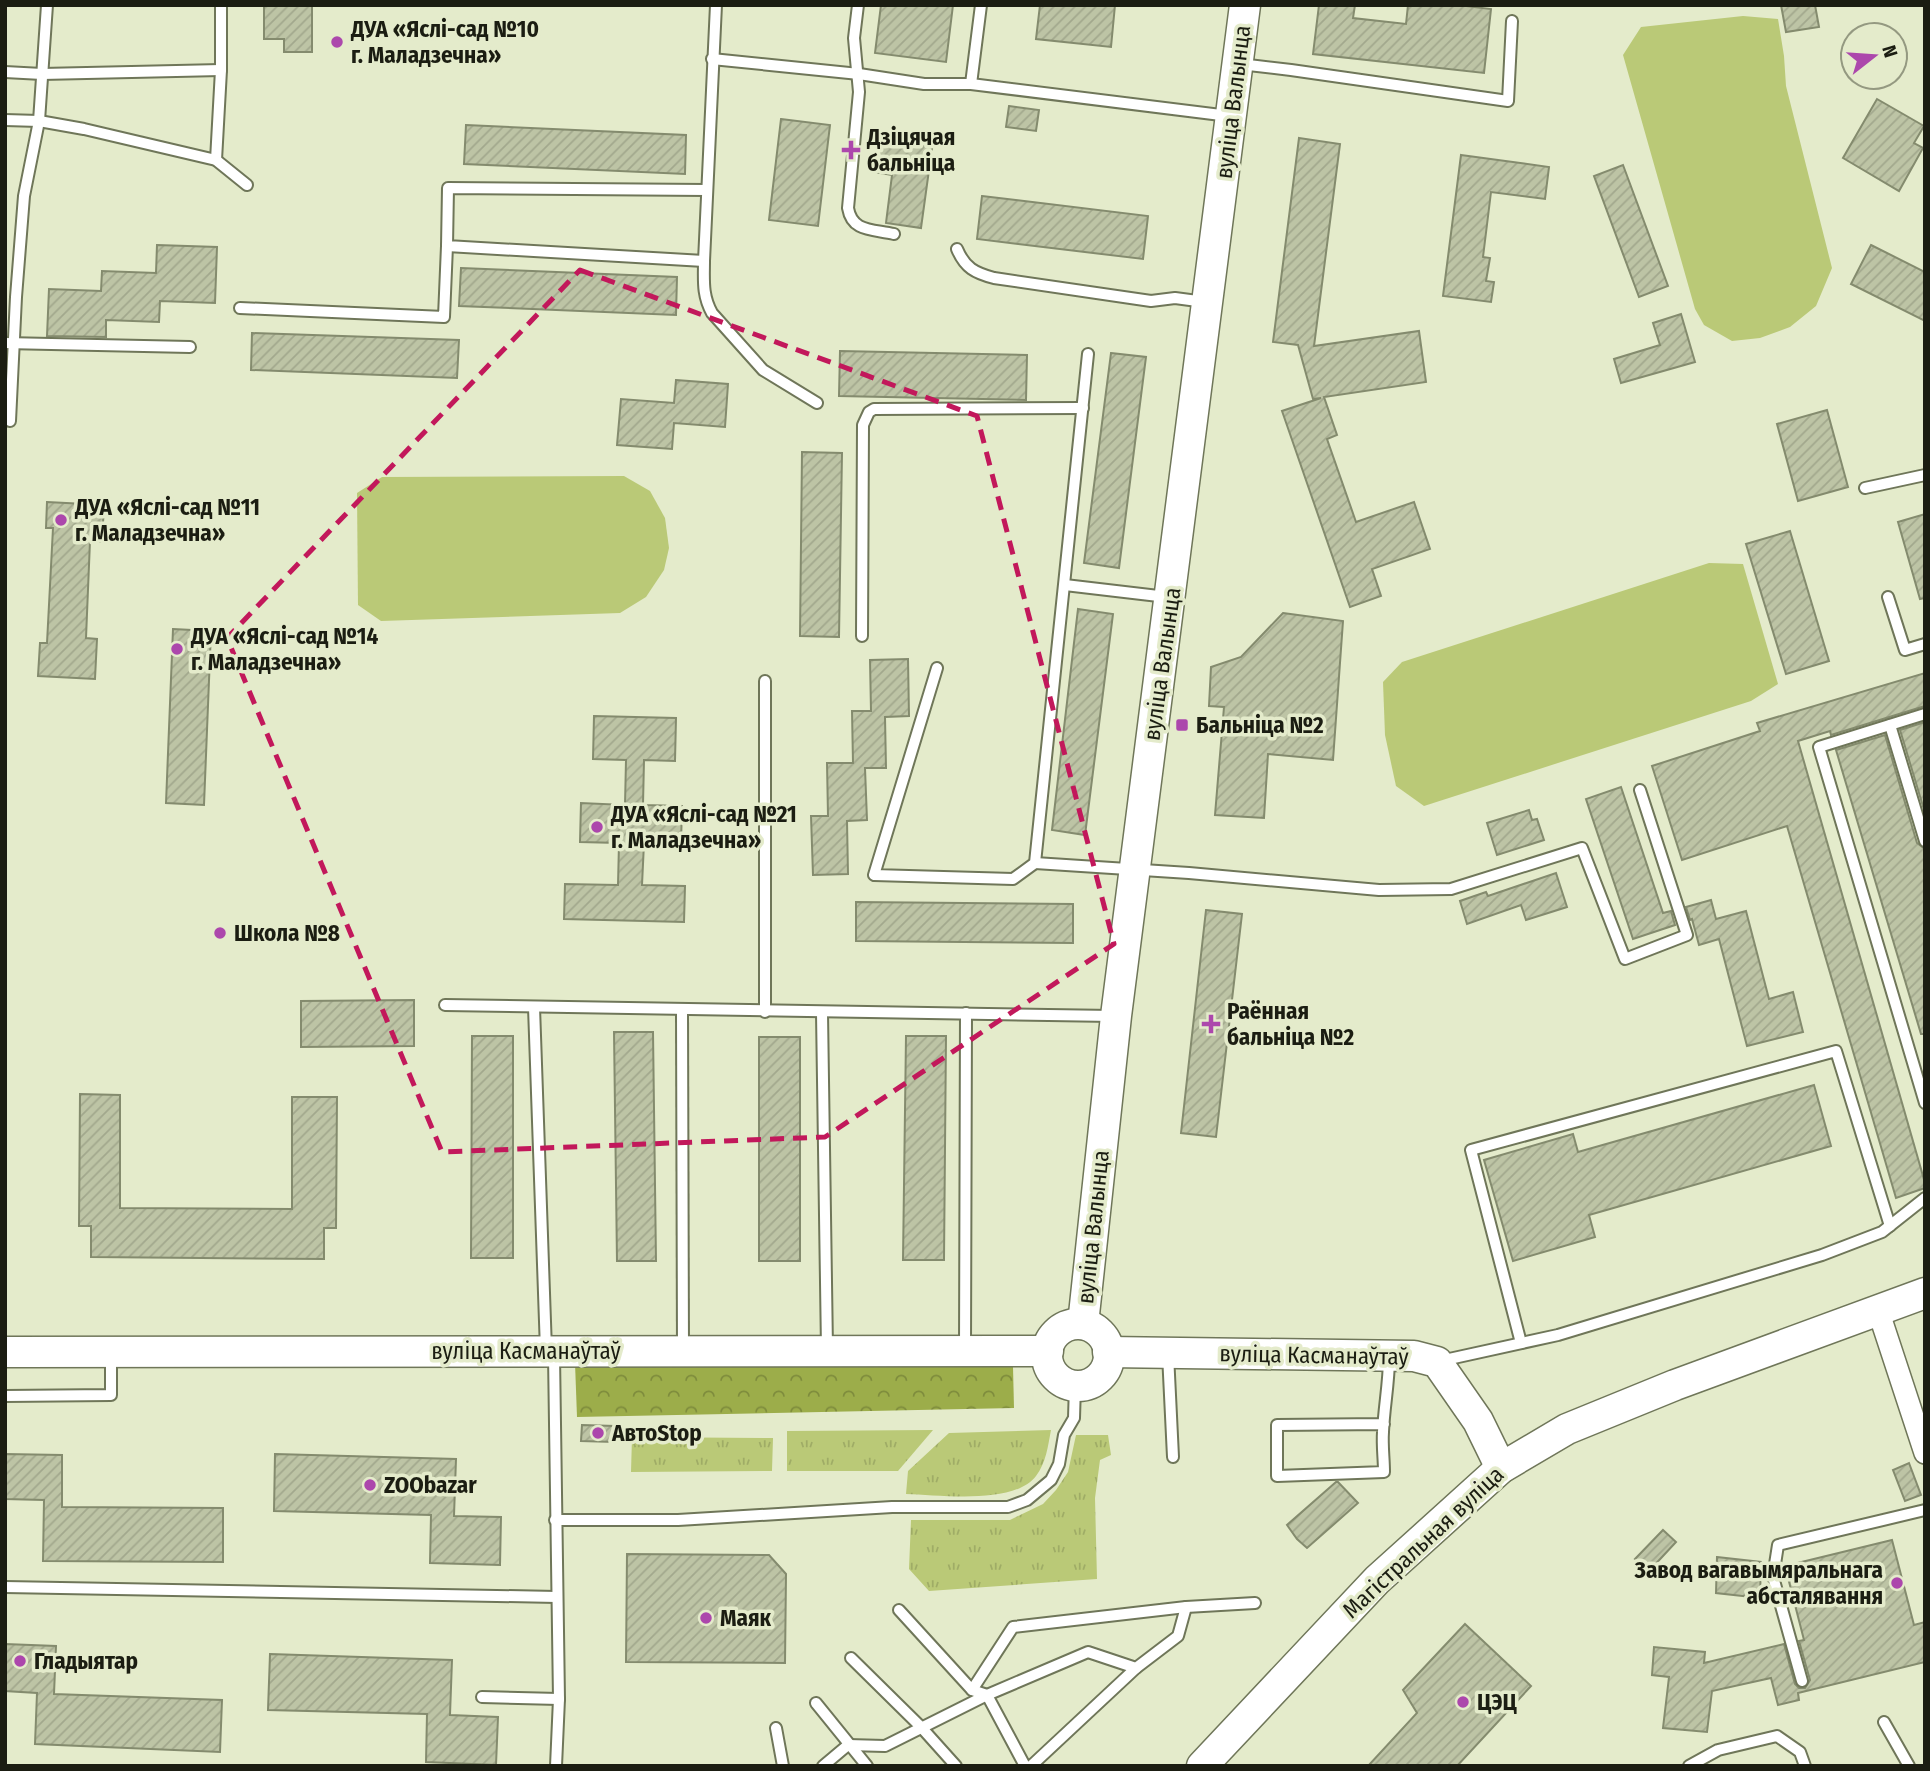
<svg xmlns="http://www.w3.org/2000/svg" width="1930" height="1771" viewBox="0 0 1930 1771" font-family="'Fira Sans Condensed',sans-serif">
	<style>
		.grass { fill: url(#grass-tufts) }
		.forest { fill: url(#forest-crowns) }
		.pitch { fill: #bac977 }
		.building { fill: url(#building-hatch); stroke: #848b6e; stroke-width: 2 }
		.lines { fill: none; stroke-linecap: round; stroke-linejoin: round }
		.lane-casing { stroke: #6f7659; stroke-width: 14 }
		.street-casing { stroke: #6f7659; stroke-width: 24 }
		.secondary-casing { stroke: #6f7659; stroke-width: 33 }
		.lane { stroke: #fff; stroke-width: 10 }
		.street { stroke: #fff; stroke-width: 21 }
		.secondary { stroke: #fff; stroke-width: 30 }
		.marked { fill: none; stroke: #c2185b; stroke-width: 5; stroke-dasharray: 14 9; stroke-linejoin: round }
		.poi-dot { fill: #ac47ac; stroke: #e4ebcb; stroke-width: 2.5 }
		.labels { text-anchor: middle; stroke-width: 7; stroke-linejoin: round; paint-order: stroke }
		.poi-label { font-size: 23px; font-weight: bold; fill: #1b1d12; stroke: #e4ebcb; text-anchor: start }
		.street-label { font-size: 23px; fill: #1b1d12; stroke: #e4ebcb }
	</style>
	<defs>
		<pattern id="grass-tufts" width="24" height="20" patternUnits="userSpaceOnUse" patternTransform="scale(1.75)"><rect width="24" height="20" fill="#bac977"/><path d="M3 7l-1-3M5 7V3M7 7l1-3M15 17l-1-3M17 17v-4M19 17l1-3" fill="none" stroke="#9fac66"/></pattern>
		<pattern id="forest-crowns" width="20" height="18" patternUnits="userSpaceOnUse" patternTransform="scale(1.75)"><rect width="20" height="18" fill="#9cad4a"/><path d="M2 6a3 3 0 1 1 6 0M12 15a3 3 0 1 1 6 0" fill="none" stroke="#7e8c3c"/></pattern>
		<pattern id="building-hatch" width="6" height="6" patternUnits="userSpaceOnUse" patternTransform="scale(1.75)"><rect width="6" height="6" fill="#bdc4a5"/><path d="M-1 1l2-2M0 6l6-6M5 7l2-2" fill="none" stroke="#a2a88d"/></pattern>
	</defs>
	<rect width="100%" height="100%" fill="#e4ebcb"/>
	<g class="grass">
		<polygon points="933,1430 898,1471 787,1471 787,1431"/>
		<path d="M 1051,1430 C 1048,1446 1046,1463 1036,1476 C 1014,1505 941,1495 906,1494 L 908,1471 L 949,1433 Z"/>
		<polygon points="1076,1435 1108,1435 1111,1455 1100,1460 1095,1498 1097,1579 929,1591 909,1569 911,1520 1010,1520 1043,1504 1056,1490 1068,1472"/>
		<polygon points="632,1437 773,1438 772,1471 631,1472"/>
	</g>
	<polygon class="forest" points="575,1363 1013,1367 1014,1408 577,1417"/>
	<g class="pitch">
		<polygon points="1743,16 1778,19 1784,56 1786,86 1832,268 1816,306 1790,327 1760,338 1732,341 1704,325 1695,309 1623,55 1641,27"/>
		<polygon points="624,476 650,491 665,518 669,548 664,570 646,597 620,613 381,621 358,605 357,493 382,477"/>
		<polygon points="1709,563 1743,564 1778,684 1751,701 1424,806 1396,786 1385,735 1383,682 1402,662"/>
	</g>
	<g class="building">
		<polygon points="264,5 312,5 312,52 284,52 284,39 264,39"/>
		<polygon points="881,5 953,5 946,62 875,53"/>
		<polygon points="1040,5 1115,5 1111,47 1036,39"/>
		<polygon points="1319,5 1355,5 1353,18 1406,24 1408,5 1458,5 1491,9 1484,73 1313,54"/>
		<polygon points="1781,5 1815,5 1819,27 1786,32"/>
		<polygon points="1877,99 1924,126 1914,143 1923,148 1899,191 1843,158"/>
		<polygon points="1009,106 1039,110 1036,131 1006,127"/>
		<polygon points="781,119 830,125 818,226 769,220"/>
		<polygon points="466,125 686,135 685,174 464,164"/>
		<polygon points="879,134 933,141 921,228 886,223 892,175 874,172"/>
		<polygon points="1299,138 1340,144 1314,346 1419,331 1426,382 1324,397 1337,435 1327,439 1356,522 1414,502 1430,549 1372,569 1381,596 1350,607 1282,411 1321,398 1313,399 1298,345 1273,342"/>
		<polygon points="1461,155 1549,167 1545,199 1491,192 1483,257 1490,258 1486,281 1494,282 1491,302 1443,296"/>
		<polygon points="1623,165 1668,286 1639,297 1594,176"/>
		<polygon points="982,196 1148,216 1143,259 977,239"/>
		<polygon points="157,245 217,247 215,303 160,301 159,322 106,320 106,337 47,336 49,289 101,291 102,271 156,273"/>
		<polygon points="1871,245 1925,272 1925,321 1851,284"/>
		<polygon points="461,268 677,277 676,315 459,306"/>
		<polygon points="1681,314 1695,362 1621,383 1614,359 1660,345 1653,323"/>
		<polygon points="252,333 459,340 457,378 251,370"/>
		<polygon points="840,351 1027,355 1026,400 839,396"/>
		<polygon points="1111,353 1146,357 1119,568 1084,563"/>
		<polygon points="676,380 728,384 725,427 674,423 672,449 617,445 621,399 674,403"/>
		<polygon points="1827,410 1848,487 1798,501 1777,424"/>
		<polygon points="802,452 842,453 839,637 800,636"/>
		<polygon points="47,502 104,505 102,542 90,541 86,638 97,639 95,679 38,676 40,643 47,643 53,528 46,528"/>
		<polygon points="1925,514 1925,598 1920,599 1898,522"/>
		<polygon points="1790,531 1829,661 1786,674 1746,544"/>
		<polygon points="1078,609 1113,614 1085,835 1052,830"/>
		<polygon points="1283,613 1343,621 1333,760 1268,754 1264,818 1215,815 1224,707 1209,706 1211,667 1241,657"/>
		<polygon points="173,629 211,631 204,805 166,803"/>
		<polygon points="908,659 909,716 885,717 886,768 865,768 867,820 847,821 848,874 813,875 811,816 828,816 827,763 853,763 852,711 871,711 870,660"/>
		<polygon points="1925,673 1925,706 1831,735 1830,731 1798,741 1925,1183 1925,1188 1896,1198 1787,826 1682,860 1652,766 1760,731 1757,723"/>
		<polygon points="594,716 676,718 675,761 644,760 643,805 682,806 681,844 644,843 642,885 685,886 684,922 564,919 565,884 618,885 619,843 580,842 581,803 625,805 626,760 593,759"/>
		<polygon points="1925,722 1925,813 1900,730"/>
		<polygon points="1885,735 1917,843 1925,849 1925,1034 1921,1034 1836,750"/>
		<polygon points="1621,787 1663,913 1671,911 1675,925 1633,939 1586,799"/>
		<polygon points="1529,810 1532,820 1537,819 1544,840 1497,855 1487,823"/>
		<polygon points="1556,873 1567,907 1526,920 1521,905 1467,924 1460,901 1486,892 1488,896"/>
		<polygon points="1711,900 1716,919 1746,911 1769,999 1793,992 1803,1032 1747,1046 1719,939 1699,945 1692,919 1690,920 1686,907"/>
		<polygon points="856,902 1073,904 1073,943 856,941"/>
		<polygon points="1206,910 1242,914 1216,1137 1181,1133"/>
		<polygon points="414,1000 414,1046 301,1047 301,1001"/>
		<polygon points="614,1032 653,1032 656,1261 617,1261"/>
		<polygon points="472,1036 513,1036 513,1258 471,1258"/>
		<polygon points="906,1036 946,1036 944,1260 903,1260"/>
		<rect x="759" y="1037" width="41" height="224"/>
		<polygon points="1814,1085 1831,1146 1589,1215 1595,1237 1513,1261 1484,1160 1573,1134 1578,1152"/>
		<polygon points="80,1094 120,1095 120,1208 292,1209 292,1097 337,1097 336,1228 324,1228 324,1259 91,1257 91,1226 79,1226"/>
		<polygon points="582,1425 615,1426 614,1442 581,1441"/>
		<polygon points="5,1454 62,1455 62,1507 223,1508 223,1562 43,1561 44,1500 5,1499"/>
		<polygon points="275,1454 456,1459 454,1516 501,1517 500,1565 430,1563 431,1515 274,1511"/>
		<polygon points="1909,1463 1921,1495 1905,1501 1893,1470"/>
		<polygon points="1336,1482 1338,1482 1358,1503 1307,1548 1297,1539 1287,1525"/>
		<polygon points="1663,1530 1676,1542 1649,1571 1635,1559"/>
		<polygon points="1892,1540 1914,1625 1925,1622 1925,1662 1798,1693 1799,1700 1778,1705 1771,1678 1712,1691 1707,1732 1663,1728 1669,1677 1652,1675 1654,1647 1705,1652 1704,1663 1784,1644 1795,1684 1799,1688 1805,1688 1810,1680 1799,1641 1804,1640 1785,1566"/>
		<polygon points="627,1554 769,1555 786,1574 785,1663 626,1662"/>
		<polygon points="1717,1557 1761,1562 1760,1598 1716,1593"/>
		<polygon points="1465,1624 1531,1686 1457,1766 1368,1766 1417,1713 1403,1690"/>
		<polygon points="5,1644 56,1646 54,1694 222,1700 220,1752 35,1744 37,1693 5,1691"/>
		<polygon points="270,1654 452,1660 450,1715 498,1717 496,1765 426,1762 427,1714 268,1710"/>
	</g>
	<g class="lines">
		<g class="lane-casing">
			<g id="lane">
				<path d="M 716,5 L 704,261 C 704,280 702,295 712,313 L 763,370 L 817,403"/>
				<path d="M 858,5 L 854,38 L 859,92 L 848,208 C 852,232 872,229 894,234"/>
				<polyline points="712,59 859,74 924,84 971,84 1229,116"/>
				<polyline points="1240,64 1291,70 1508,101 1512,21"/>
				<polyline points="5,72 42,74 221,70"/>
				<polyline points="971,84 981,5"/>
				<polyline points="5,120 39,121 84,129 216,160 247,185"/>
				<polyline points="216,160 221,70 221,5"/>
				<path d="M 957,249 C 965,268 975,273 994,278 L 1151,301 L 1175,298 L 1205,302"/>
				<polyline points="704,261 447,246 448,188 707,190"/>
				<polyline points="240,308 444,317 447,246"/>
				<polyline points="5,343 190,347"/>
				<polyline points="10,421 16,297 24,196 39,121 47,5"/>
				<polyline points="1865,488 1925,475"/>
				<polyline points="1065,585 1167,597"/>
				<polyline points="1888,597 1905,650 1925,644"/>
				<polyline points="862,636 863,425 869,412 874,409 1083,408"/>
				<polyline points="937,668 874,875 1013,879 1035,863 1088,354"/>
				<polyline points="765,681 765,1012"/>
				<polyline points="1925,714 1819,747 1925,1103"/>
				<polyline points="1890,725 1925,841"/>
				<polyline points="1035,863 1189,873 1379,890 1451,889 1582,848 1625,959 1687,935 1640,790"/>
				<polyline points="445,1005 1113,1016"/>
				<polyline points="534,1007 546,1350"/>
				<polyline points="682,1011 683,1351"/>
				<polyline points="822,1013 827,1349"/>
				<polyline points="1521,1343 1471,1150 1836,1051 1890,1226"/>
				<polyline points="965,1349 966,1013"/>
				<polyline points="1168,1354 1173,1457"/>
				<polyline points="554,1355 559,1699 556,1766"/>
				<polyline points="1440,1361 1558,1335 1822,1255 1882,1232 1925,1198"/>
				<polyline points="5,1396 111,1395 111,1354"/>
				<path d="M 1384,1424 L 1277,1425 L 1277,1476 L 1384,1472 C 1384,1459 1382,1445 1383,1432 C 1384,1407 1389,1383 1389,1358"/>
				<polyline points="555,1520 678,1520 892,1507 1008,1507 1027,1500 1051,1480 1059,1464 1064,1435 1074,1418 1075,1385"/>
				<polyline points="5,1587 557,1597"/>
				<polyline points="899,1610 972,1690 987,1695 1025,1766"/>
				<polyline points="851,1658 921,1727 956,1766"/>
				<polyline points="1802,1681 1773,1577 1778,1545 1925,1510"/>
				<polyline points="972,1690 1013,1627 1186,1607 1255,1603"/>
				<polyline points="482,1697 559,1699"/>
				<polyline points="816,1703 867,1766"/>
				<polyline points="1884,1722 1909,1766"/>
				<polyline points="776,1728 783,1766"/>
				<polyline points="823,1766 848,1745 885,1746 987,1695 1088,1652 1136,1668 1178,1636 1186,1607"/>
				<polyline points="1031,1766 1136,1668"/>
				<polyline points="1689,1766 1718,1750 1777,1736 1800,1752 1805,1766"/>
			</g>
		</g>
		<g class="street-casing">
			<polyline id="street" points="1878,1310 1925,1453"/>
		</g>
		<g class="secondary-casing">
			<g id="secondary">
				<polyline points="1083,1324 1116,1016 1245,5"/>
				<circle cx="1078" cy="1355" r="31"/>
				<polyline points="5,1352 1048,1351"/>
				<polyline points="1108,1352 1414,1356 1437,1362 1478,1421 1501,1468"/>
				<polyline points="1202,1766 1377,1580 1501,1468 1567,1429 1675,1385 1925,1293"/>
			</g>
		</g>
		<use href="#lane" class="lane"/>
		<use href="#street" class="street"/>
		<use href="#secondary" class="secondary"/>
	</g>
	<path class="marked" d="M 580,270 L 977,416 L 1114,944 L 825,1137 L 442,1152 L 227,638 Z"/>
	<g class="poi-dot">
		<circle cx="337" cy="42" r="7"/>
		<path d="M847.5 139.5h7v7h7v7h-7v7h-7v-7h-7v-7h7z"/>
		<circle cx="61" cy="520" r="7"/>
		<circle cx="177" cy="649" r="7"/>
		<rect x="1175" y="718" width="14" height="14" rx="3.5"/>
		<circle cx="597" cy="827" r="7"/>
		<circle cx="220" cy="933" r="7"/>
		<path d="M1207.5 1013.5h7v7h7v7h-7v7h-7v-7h-7v-7h7z"/>
		<circle cx="598" cy="1433" r="7"/>
		<circle cx="370" cy="1485" r="7"/>
		<circle cx="1897" cy="1583" r="7"/>
		<circle cx="706" cy="1618" r="7"/>
		<circle cx="20" cy="1661" r="7"/>
		<circle cx="1463" cy="1702" r="7"/>
	</g>
	<g class="labels">
		<g class="poi-label">
			<text x="351" y="37">ДУА «Яслі-сад №10<tspan x="351" dy="26">г. Маладзечна»</tspan></text>
			<text x="867" y="145">Дзіцячая<tspan x="867" dy="26">бальніца</tspan></text>
			<text x="75" y="515">ДУА «Яслі-сад №11<tspan x="75" dy="26">г. Маладзечна»</tspan></text>
			<text x="191" y="644">ДУА «Яслі-сад №14<tspan x="191" dy="26">г. Маладзечна»</tspan></text>
			<text x="1196" y="733">Бальніца №2</text>
			<text x="611" y="822">ДУА «Яслі-сад №21<tspan x="611" dy="26">г. Маладзечна»</tspan></text>
			<text x="234" y="941">Школа №8</text>
			<text x="1227" y="1019">Раённая<tspan x="1227" dy="26">бальніца №2</tspan></text>
			<text x="612" y="1441">АвтоStop</text>
			<text x="384" y="1493">ZOObazar</text>
			<text x="1883" y="1578" text-anchor="end">Завод вагавымяральнага<tspan x="1883" dy="26">абсталявання</tspan></text>
			<text x="720" y="1626">Маяк</text>
			<text x="34" y="1669">Гладыятар</text>
			<text x="1477" y="1710">ЦЭЦ</text>
		</g>
		<g class="street-label">
			<text transform="translate(1233 102) rotate(-83)" y="8">вуліца Валынца</text>
			<text transform="translate(1162 664) rotate(-82)" y="8">вуліца Валынца</text>
			<text transform="translate(1093 1227) rotate(-84)" y="8">вуліца Валынца</text>
			<text x="526" y="1359">вуліца Касманаўтаў</text>
			<text transform="translate(1314 1355) rotate(1)" y="8">вуліца Касманаўтаў</text>
			<text transform="translate(1423 1542) rotate(-43)" y="8">Магістральная вуліца</text>
		</g>
	</g>
	<rect width="1930" height="1771" fill="none" stroke="#1b1d12" stroke-width="14"/>
	<g transform="translate(1874 56) rotate(73)"><circle r="33" fill="#e4ebcb" stroke="#949981" stroke-width="2"/>
	<path d="M0-5L12 26L0 18L-12 26Z" fill="#ac47ac"/>
	<text y="-10" font-size="19" font-weight="bold" text-anchor="middle" fill="#1b1d12">N</text>
	</g>
</svg>
